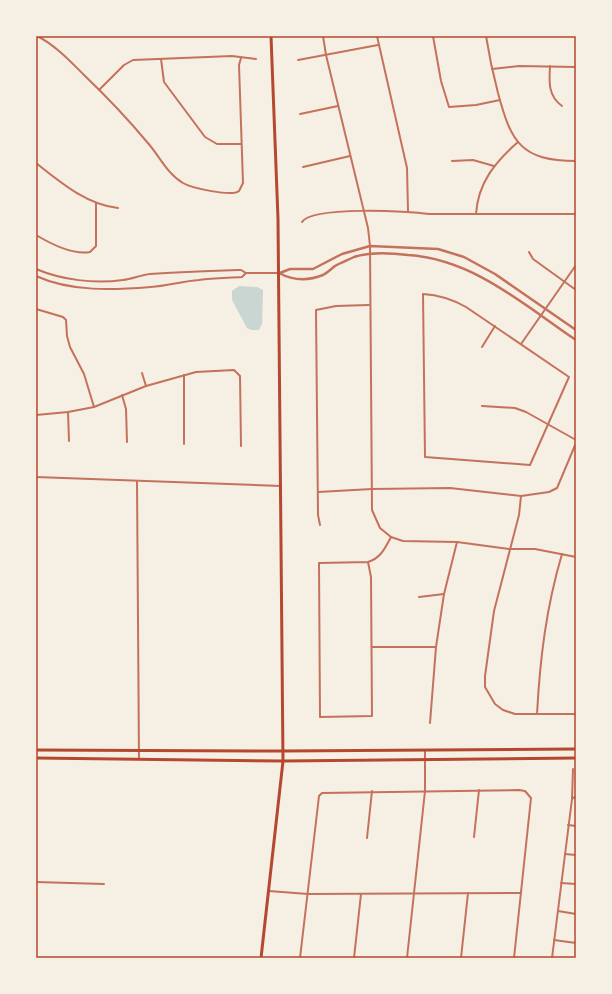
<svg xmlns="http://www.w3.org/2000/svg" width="612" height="994" viewBox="0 0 612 994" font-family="Merriweather,serif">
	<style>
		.water { fill: #c9d6d2 }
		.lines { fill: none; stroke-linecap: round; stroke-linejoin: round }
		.minor { stroke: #c5725c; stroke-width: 2 }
		.tertiary { stroke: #c5725c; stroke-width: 2.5 }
		.secondary { stroke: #b5482f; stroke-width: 3 }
		.neatline { fill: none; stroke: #b5482f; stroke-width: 1.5 }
	</style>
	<rect width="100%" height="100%" fill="#f6efe4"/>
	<polygon class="water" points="239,286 257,287 263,290 262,324 259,330 251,330 247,328 232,300 232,291"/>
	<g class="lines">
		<g class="minor">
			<path d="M 37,36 C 55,45 70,61 84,75 C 106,96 127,118 147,142 C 159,155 167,174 183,183 C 191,188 232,197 239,191 L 243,183 L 239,65 L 241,58"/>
			<polyline points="323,36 326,55 368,228 370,246 372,510 380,528 391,537 403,541 457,542 509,549 535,549 576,557"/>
			<polyline points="377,36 407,168 408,211"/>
			<polyline points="433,36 441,81 449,107 476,105 500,100"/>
			<path d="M 486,36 C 489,55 493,74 498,93 C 511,142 521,161 576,161"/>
			<polyline points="161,59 164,82 205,137 217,144 241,144"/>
			<polyline points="298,60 378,45"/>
			<path d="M 550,66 C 549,82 548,96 562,106"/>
			<polyline points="492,69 519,66 576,67"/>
			<polyline points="99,90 124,65 133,60 232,56 256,59"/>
			<polyline points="300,114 338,106"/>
			<polyline points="452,161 473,160 494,166"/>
			<path d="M 36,163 C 60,182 87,205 118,208"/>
			<polyline points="303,167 350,156"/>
			<path d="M 476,214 C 478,183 495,162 518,142"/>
			<path d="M 302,222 C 312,206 409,211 429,214 L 576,214"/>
			<path d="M 36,235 C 51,244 73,255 90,252 L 96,246 L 96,203"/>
			<polyline points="529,252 533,259 576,290"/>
			<path d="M 36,269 C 62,280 94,284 123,280 C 132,279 141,275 150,274 C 180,272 211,271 241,270 L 246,273 L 279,273"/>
			<path d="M 36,276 C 71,292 113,290 151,287 C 167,286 183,281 199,280 C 214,278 228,278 242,277 L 246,273"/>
			<path d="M 423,294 C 440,295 452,299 466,307 L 569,377 L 530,465 L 425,457 Z"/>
			<polyline points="36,309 63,317 66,320 67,336 70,347 84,374 94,407"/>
			<polyline points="521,344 576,265"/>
			<polyline points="482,347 495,326"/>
			<polyline points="142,373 146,386"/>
			<polyline points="184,375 184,444"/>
			<polyline points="122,395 126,409 127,442"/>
			<polyline points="482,406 515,408 526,412 576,440"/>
			<polyline points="68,412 69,441"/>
			<polyline points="36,415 68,412 94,407 146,386 196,372 234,370 240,376 241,446"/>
			<polyline points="36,477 281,486"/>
			<polyline points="137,481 139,759"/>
			<polyline points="318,492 372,489 450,488 521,496 549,492 557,488 560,481 576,443"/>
			<polyline points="521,496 519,515 494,611 485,676 485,687 495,704 503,710 515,714 576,714"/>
			<polyline points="320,525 318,515 316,310 336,306 369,305"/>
			<path d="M 368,562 L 371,577 L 372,716 L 320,717 L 319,563 L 368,562 C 381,558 385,548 391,537"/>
			<polyline points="419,597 444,594"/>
			<polyline points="372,647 436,647"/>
			<path d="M 537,714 C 540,659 546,608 562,554"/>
			<polyline points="430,723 436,647 444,594 457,542"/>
			<polyline points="572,799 576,796"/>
			<polyline points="568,825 576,826"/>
			<polyline points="474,837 479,790"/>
			<polyline points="367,838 372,791"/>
			<polyline points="565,854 576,855"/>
			<polyline points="36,882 104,884"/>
			<polyline points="561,883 576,884"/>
			<polyline points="269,891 308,894 521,893"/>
			<polyline points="558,911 576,914"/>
			<polyline points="554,940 576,943"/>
			<polyline points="300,958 319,796 322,793 519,790 525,791 531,798 514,958"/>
			<polyline points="354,958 361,894"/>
			<polyline points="407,958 425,791 425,751"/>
			<polyline points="461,958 468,893"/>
			<polyline points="552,958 572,799 573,769"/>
		</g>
		<g class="tertiary">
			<path d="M 279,273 C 292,280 308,281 323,275 C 327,273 331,269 335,266 C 340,263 348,260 354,257 C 369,252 392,253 408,255 C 473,259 524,305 576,340"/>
			<polyline points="280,273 290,269 313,269 342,254 370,246 438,249 464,257 495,274 576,330"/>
		</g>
		<g class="secondary">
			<polyline points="36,750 283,751 576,749"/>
			<polyline points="36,758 283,761 576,758"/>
			<polyline points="261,958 283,761 278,219 271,36"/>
		</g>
	</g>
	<rect width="612" height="994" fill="none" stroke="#f6efe4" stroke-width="74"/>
	<rect x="37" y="37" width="538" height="920" class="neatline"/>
</svg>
